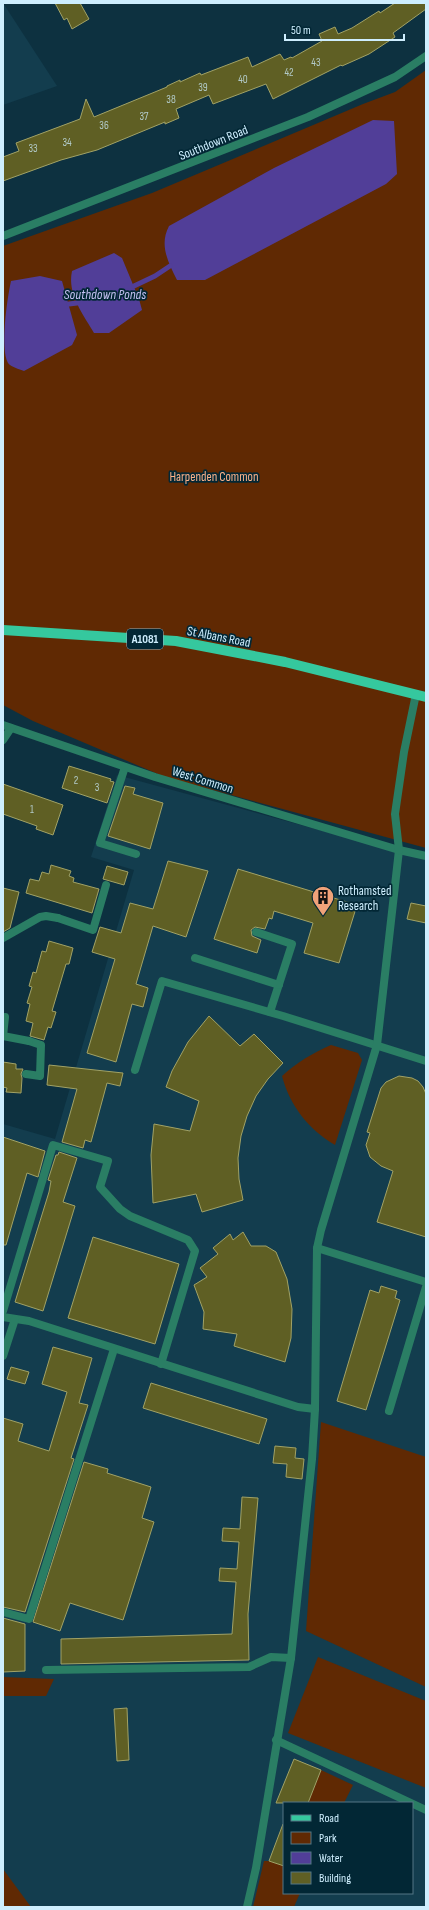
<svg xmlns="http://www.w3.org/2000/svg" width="429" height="1910" viewBox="0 0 429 1910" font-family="'Sofia Sans Condensed',sans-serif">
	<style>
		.built { fill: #133d4e; fill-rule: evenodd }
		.green { fill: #602903 }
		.water { fill: #513e98 }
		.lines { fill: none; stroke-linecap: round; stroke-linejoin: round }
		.stream { stroke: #513e98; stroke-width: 5 }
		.building { fill: #5f5f24; stroke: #a1a266 }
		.service { stroke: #2a7e64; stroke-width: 8 }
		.minor { stroke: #2a7e64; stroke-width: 8 }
		.tertiary { stroke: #2a7e64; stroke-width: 8 }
		.primary { stroke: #35c89e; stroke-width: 10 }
		.labels { text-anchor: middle; stroke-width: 3.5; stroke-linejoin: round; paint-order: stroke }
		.number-label { font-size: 11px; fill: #b2cac8 }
		.shield { fill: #022735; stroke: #91b2c2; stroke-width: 1 }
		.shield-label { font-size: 12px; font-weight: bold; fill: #ceeefe }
		.street-label { font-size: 13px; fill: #ceeefe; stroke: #022735 }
		.park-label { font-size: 13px; fill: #fcb28a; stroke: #022735 }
		.poi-label { font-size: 13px; fill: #ceeefe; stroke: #022735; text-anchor: start }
		.water-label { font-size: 14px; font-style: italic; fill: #c3bff0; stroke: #022735 }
	</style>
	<rect width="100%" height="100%" fill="#0d3140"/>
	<g class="built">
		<polygon points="3,3 57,86 3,105"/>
		<path d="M 117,775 L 426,859 L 426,1907 L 3,1907 L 3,1124 L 55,1139 L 134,870 L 91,857 ZM 284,1803 L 412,1803 L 412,1893 L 284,1893 Z"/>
	</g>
	<g class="green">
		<polygon points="426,70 426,848 165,777 33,721 3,705 3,246 152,193 363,104 395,92"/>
		<path d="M 331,1045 L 358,1053 L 362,1060 L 335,1145 C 308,1129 290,1106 282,1076 C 297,1062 313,1053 331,1045 Z"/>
		<polygon points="321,1422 426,1457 426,1687 306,1631"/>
		<polygon points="318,1657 426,1701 426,1788 288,1733"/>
		<polygon points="3,1677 54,1679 46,1696 3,1696"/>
		<polygon points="321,1770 353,1785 344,1803 308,1803"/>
		<polygon points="264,1861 269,1861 284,1866 284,1893 300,1893 294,1907 253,1907"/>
		<polygon points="3,1869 31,1907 3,1907"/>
	</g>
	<g class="water">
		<path d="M 373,120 L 394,121 L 397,174 L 386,184 L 205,280 L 177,280 C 168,262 159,245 169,226 L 274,168 Z"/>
		<path d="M 114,253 L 122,258 L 139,299 L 142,310 L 109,333 L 94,333 C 83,314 67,294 72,271 Z"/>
		<path d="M 40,276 L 62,281 L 77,335 L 72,345 L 24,371 C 19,369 11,367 8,363 C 0,348 7,299 11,281 Z"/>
	</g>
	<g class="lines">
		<g class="stream">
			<polyline points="134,286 155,276 170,266"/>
			<polyline points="69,304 77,303"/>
		</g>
	</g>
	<g class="building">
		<polygon points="55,3 80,3 89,19 72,29 67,18 64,20"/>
		<polygon points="395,3 426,3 426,9 393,33 395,37 369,54 342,66 341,65 273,99 266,84 213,104 209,95 176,109 179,118 165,124 165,122 97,150 61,160 3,181 3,157 19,151 16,143 80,119 86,99 94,117 167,87 167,86 180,80 180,82 200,73 201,75 248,57 252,67 280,54 284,60 291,57 292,58 322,41 319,34 335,27 338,34 352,28 379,11 380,13"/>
		<polygon points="69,766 111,779 110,781 114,782 107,803 62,788"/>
		<polygon points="3,784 63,805 53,835 36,829 37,826 3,814"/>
		<polygon points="125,786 135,788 133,794 163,803 150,849 108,836"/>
		<polygon points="168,861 208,871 186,937 153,926 136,984 148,988 143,1007 132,1004 116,1062 87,1053 115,959 92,952 100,927 121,933 130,903 153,909"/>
		<polygon points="51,865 71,871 69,876 74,878 73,882 99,889 92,913 26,893 30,879 39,881 42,872 49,874"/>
		<polygon points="107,866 128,872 124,885 103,879"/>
		<polygon points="238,869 357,905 339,963 304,953 313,923 274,911 272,919 269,918 265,929 255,927 251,930 252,936 261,940 257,953 214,939"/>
		<polygon points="3,888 19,892 10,928 3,932"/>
		<polygon points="411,903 426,906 426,923 407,919"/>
		<polygon points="49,941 73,948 69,964 66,964 52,1011 56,1012 51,1028 48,1027 44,1040 30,1036 33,1023 26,1021 30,1004 27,1003 32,987 29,986 33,972 36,973 42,951 46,952"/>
		<polygon points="209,1016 240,1046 254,1034 283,1063 268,1079 256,1096 247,1116 241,1136 238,1158 239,1179 243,1200 202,1212 196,1194 153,1203 151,1155 154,1124 190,1131 199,1101 166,1087 172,1071 188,1042"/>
		<polygon points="3,1062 16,1064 16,1069 23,1069 21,1074 22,1078 21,1093 6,1092 7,1088 3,1087"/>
		<polygon points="49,1065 123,1073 120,1086 107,1083 91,1142 85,1140 83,1148 62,1142 77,1089 47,1085"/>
		<polygon points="399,1076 412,1078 418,1081 423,1087 426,1094 426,1237 377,1222 393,1171 381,1166 370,1157 366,1145 370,1133 367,1132 381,1088 386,1082"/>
		<polygon points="3,1137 45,1151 38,1177 27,1173 6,1245 3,1245"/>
		<polygon points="59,1152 77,1158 63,1202 75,1206 43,1311 15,1302 49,1192 51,1181 48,1180 56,1155 58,1155"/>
		<polygon points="243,1232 251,1246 266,1246 276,1252 287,1279 292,1309 291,1338 285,1362 234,1346 237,1334 203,1329 204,1312 194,1285 207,1277 200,1268 218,1254 213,1248 230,1234 233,1240"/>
		<polygon points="93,1237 179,1264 155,1344 68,1318"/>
		<polygon points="381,1286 397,1291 395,1298 400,1300 366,1410 337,1401 370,1290 379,1293"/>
		<polygon points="53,1347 92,1358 79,1403 88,1405 71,1458 74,1459 25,1612 3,1607 3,1418 23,1424 18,1441 49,1451 67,1392 42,1384"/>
		<polygon points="11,1367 29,1372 25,1384 7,1379"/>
		<polygon points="151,1383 267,1419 259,1444 143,1408"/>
		<polygon points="275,1446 296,1448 295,1458 304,1459 302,1479 286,1477 287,1464 273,1463"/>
		<polygon points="84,1462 108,1469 107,1473 151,1487 142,1518 154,1522 123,1620 70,1603 60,1631 33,1622"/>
		<polygon points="242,1497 258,1498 248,1614 249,1660 61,1664 61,1639 232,1634 236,1582 219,1581 220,1568 237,1569 239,1542 222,1541 223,1528 240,1529"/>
		<polygon points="3,1618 25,1624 25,1671 3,1672"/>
		<polygon points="127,1708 129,1760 117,1761 114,1709"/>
		<polygon points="294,1759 321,1770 308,1803 276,1803"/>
		<polygon points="283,1824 284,1825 284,1866 269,1861"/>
	</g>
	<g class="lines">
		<g class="service">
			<polyline points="125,767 100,843 136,854"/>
			<polyline points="58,918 93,930 106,885"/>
			<polyline points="256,932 292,944 270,1012"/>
			<polyline points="195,958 279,985"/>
			<polyline points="3,1036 5,1017"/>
			<polyline points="135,1070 162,981 283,1016 426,1061"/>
			<polyline points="26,1074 40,1076 41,1045 29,1041"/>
			<polyline points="317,1248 426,1282"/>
			<polyline points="3,1311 53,1145 108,1161 100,1187 120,1209 130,1216 188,1240 195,1251 161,1364"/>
			<polyline points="3,1317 29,1321 298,1407 315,1409"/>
			<polyline points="3,1356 15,1319"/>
			<polyline points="389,1411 426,1287"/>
			<polyline points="3,1612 29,1619 114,1349"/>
			<polyline points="46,1670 249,1667 271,1657 291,1658"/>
			<polyline points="276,1740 426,1810"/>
			<polyline points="247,1907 256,1868 291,1658 312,1459 315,1409 317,1248 321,1230 377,1045 399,850"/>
		</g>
		<g class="minor">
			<polyline points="3,725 155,777 399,850 426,856"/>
			<polyline points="3,740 11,728"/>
			<polyline points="399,850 395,814 404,752 416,694"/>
			<polyline points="3,938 40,917 46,916 58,918"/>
			<polyline points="3,1036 29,1041"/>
		</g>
		<polyline class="tertiary" points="3,236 308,117 395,77 426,56"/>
		<polyline class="primary" points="3,630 176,641 285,662 426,697"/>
	</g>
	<defs>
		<g id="building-pin" transform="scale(1.15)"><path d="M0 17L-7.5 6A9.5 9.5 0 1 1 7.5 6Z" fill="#f0a279" stroke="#022735"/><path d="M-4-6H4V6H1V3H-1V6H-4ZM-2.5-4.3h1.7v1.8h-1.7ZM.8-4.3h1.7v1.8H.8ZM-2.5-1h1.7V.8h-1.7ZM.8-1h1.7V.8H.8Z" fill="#111"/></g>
	</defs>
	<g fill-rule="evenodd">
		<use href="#building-pin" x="323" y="897"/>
	</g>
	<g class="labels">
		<g class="number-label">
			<text x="316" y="66">43</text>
			<text x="289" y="76">42</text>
			<text x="243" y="83">40</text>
			<text x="203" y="91">39</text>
			<text x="171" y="103">38</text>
			<text x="144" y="120">37</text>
			<text x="104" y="129">36</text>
			<text x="67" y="146">34</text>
			<text x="33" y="152">33</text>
			<text x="76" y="784">2</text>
			<text x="97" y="791">3</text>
			<text x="32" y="813">1</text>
		</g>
		<rect class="shield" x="127" y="629" width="36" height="20" rx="3"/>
		<g class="shield-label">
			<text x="145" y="643">A1081</text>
		</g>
		<g class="street-label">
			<text transform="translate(213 142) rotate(-22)" y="5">Southdown Road</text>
			<text transform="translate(219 636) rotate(11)" y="5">St Albans Road</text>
			<text transform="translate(203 779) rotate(17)" y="5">West Common</text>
		</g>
		<g class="park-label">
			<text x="214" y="481">Harpenden Common</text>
		</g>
		<g class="poi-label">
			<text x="338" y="895">Rothamsted<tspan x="338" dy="15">Research</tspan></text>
		</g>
		<g class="water-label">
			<text x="105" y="299">Southdown Ponds</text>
		</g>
	</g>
	<rect width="429" height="1910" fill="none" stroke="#ceeefe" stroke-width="8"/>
	<rect x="283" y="1802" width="130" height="92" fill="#022735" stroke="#547785"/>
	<rect x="291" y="1815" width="20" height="6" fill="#35c89e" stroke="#547785"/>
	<text x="319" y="1822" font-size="12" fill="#ceeefe">Road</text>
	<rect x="291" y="1832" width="20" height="12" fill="#602903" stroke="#547785"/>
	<text x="319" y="1842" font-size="12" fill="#ceeefe">Park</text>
	<rect x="291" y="1852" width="20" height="12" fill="#513e98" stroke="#547785"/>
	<text x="319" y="1862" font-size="12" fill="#ceeefe">Water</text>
	<rect x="291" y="1872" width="20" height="12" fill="#5f5f24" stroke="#547785"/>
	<text x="319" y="1882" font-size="12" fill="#ceeefe">Building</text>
	<path d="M285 34v6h119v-6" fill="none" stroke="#ceeefe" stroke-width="2"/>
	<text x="291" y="34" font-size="12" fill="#ceeefe" stroke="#022735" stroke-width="3" paint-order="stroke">50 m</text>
</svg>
